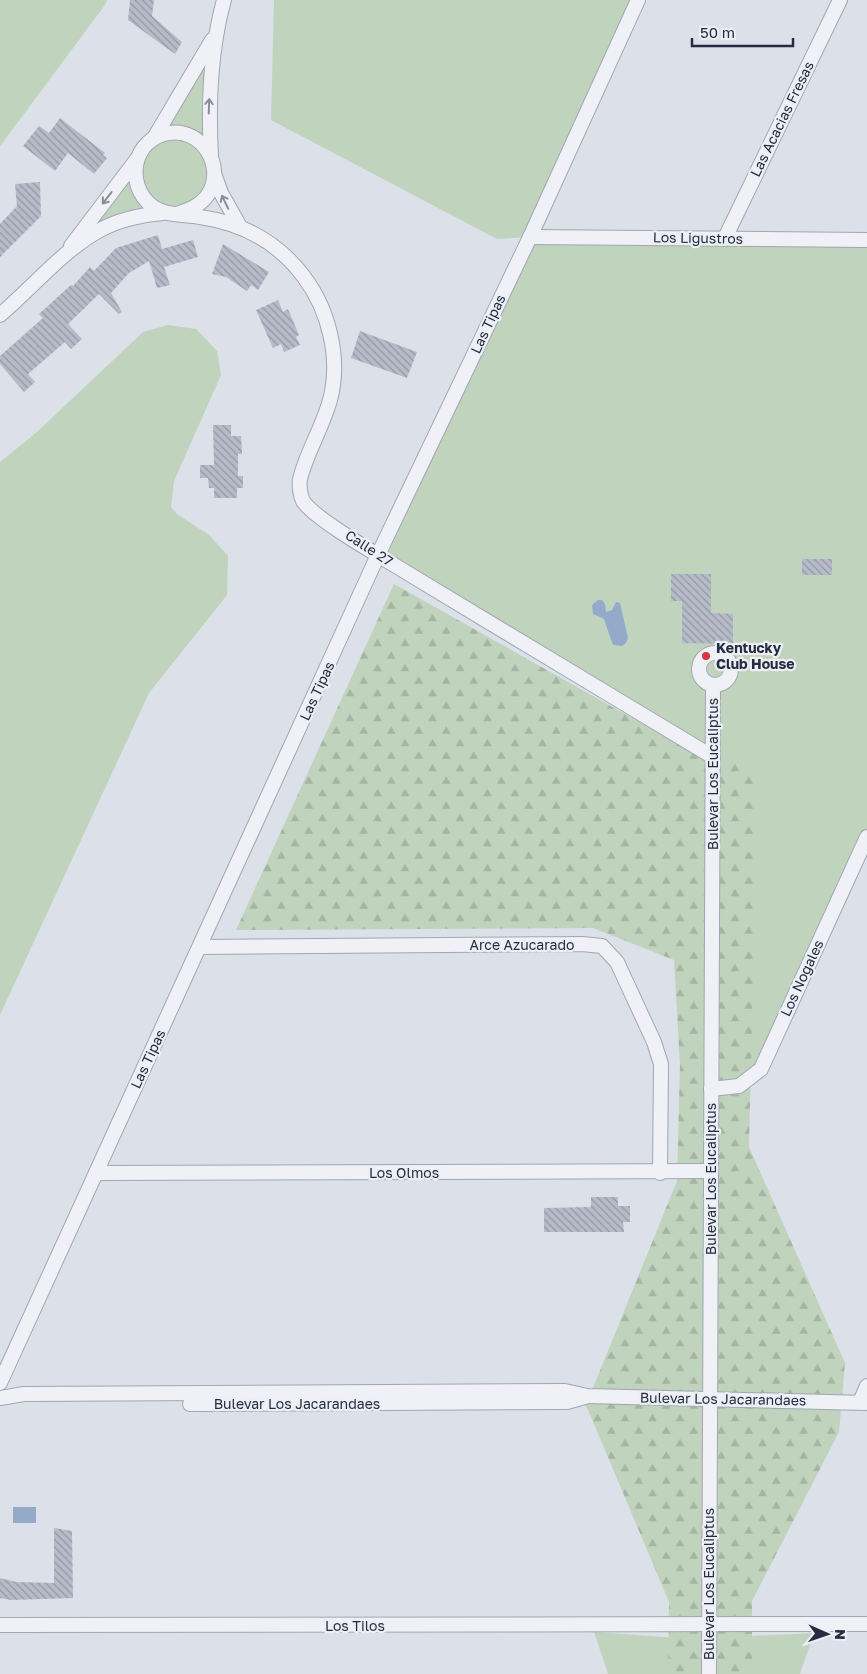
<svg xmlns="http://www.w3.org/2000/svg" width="867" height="1674" viewBox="0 0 867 1674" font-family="'Golos Text',sans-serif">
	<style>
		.green { fill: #c0d3bd }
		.forest { fill: url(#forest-firs) }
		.water { fill: #94aacb }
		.building { fill: url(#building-back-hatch) }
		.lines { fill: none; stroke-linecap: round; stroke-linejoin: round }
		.minor-casing { stroke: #a1a6b2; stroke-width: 16 }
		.minor { stroke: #eff1f6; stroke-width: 14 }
		.oneway { stroke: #8a8e9a }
		.poi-dot { fill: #d9363f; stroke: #eceff5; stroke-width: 2 }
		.labels { text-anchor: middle; stroke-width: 4.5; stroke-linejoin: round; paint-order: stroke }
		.street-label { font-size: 14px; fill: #252c3f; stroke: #eceff5 }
		.poi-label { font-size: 14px; font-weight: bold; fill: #252c3f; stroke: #eceff5; text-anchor: start }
	</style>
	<defs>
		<pattern id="forest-firs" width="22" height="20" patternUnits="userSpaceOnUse" patternTransform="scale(1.25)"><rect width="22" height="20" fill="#c0d3bd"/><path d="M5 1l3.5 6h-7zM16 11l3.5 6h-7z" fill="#a5b5a4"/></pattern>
		<pattern id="building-back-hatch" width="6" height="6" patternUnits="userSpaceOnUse" patternTransform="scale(1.25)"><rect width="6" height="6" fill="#b6bbc8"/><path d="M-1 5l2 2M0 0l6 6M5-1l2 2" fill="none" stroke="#9498a4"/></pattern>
	</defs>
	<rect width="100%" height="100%" fill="#dce0e8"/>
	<g class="green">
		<polygon points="0,0 107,0 105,5 0,146"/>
		<polygon points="274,0 638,0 530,237 867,240 867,837 761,1069 739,1086 713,757 378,555 530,237 497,239 271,120"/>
		<polygon points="205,66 202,101 204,136 195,133 166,129"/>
		<circle cx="175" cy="173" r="33"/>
		<polygon points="128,179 132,179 147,211 88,231"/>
		<polygon points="168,325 196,329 217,351 221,375 174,481 171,507 177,514 209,535 228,556 227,595 149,693 0,1015 0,462 37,432 143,332"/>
		<polygon points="594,1632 692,1639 692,1674 608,1674"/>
		<polygon points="814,1633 800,1674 727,1674 727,1637"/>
	</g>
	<polygon class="forest" points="394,584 705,759 758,762 749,1147 845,1363 839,1432 752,1601 752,1674 668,1674 669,1602 586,1405 677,1181 680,1065 674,960 593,928 236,930"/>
	<g class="water">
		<polygon points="598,600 602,600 605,604 606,612 612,610 616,602 620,603 628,638 626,643 622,646 613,645 604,619 593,614 592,605"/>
		<rect x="13" y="1507" width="23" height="16"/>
	</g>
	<g class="building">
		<polygon points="130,0 154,0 152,16 182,42 175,54 128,20"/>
		<polygon points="60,118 105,153 103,155 107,158 94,174 68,153 55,171 23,146 39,126 49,133"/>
		<polygon points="40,182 41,216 0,257 0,224 17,206 15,184"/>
		<polygon points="158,235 162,249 193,240 198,257 164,267 170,285 157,288 149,261 129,273 111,293 122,312 119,314 99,294 68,324 82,339 71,349 65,342 28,374 35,382 24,392 0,364 0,356 43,318 39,314 71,285 73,286 90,267 94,271 116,248"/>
		<polygon points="223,244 269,272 258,290 251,285 247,291 226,277 212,274"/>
		<polygon points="278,300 283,312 288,309 299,335 296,337 300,345 284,352 281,344 273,348 256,310"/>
		<polygon points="360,331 417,352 407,378 351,358"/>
		<polygon points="213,425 231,425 231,436 241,436 242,454 238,454 238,476 243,476 243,488 237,488 237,498 214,498 214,488 209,488 208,478 200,478 200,465 214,465"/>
		<rect x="802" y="559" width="30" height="16"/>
		<polygon points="671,574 711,574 711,613 733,614 733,644 682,643 682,601 671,601"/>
		<polygon points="591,1197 618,1197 618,1206 630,1206 630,1222 623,1222 624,1232 544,1232 544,1208 591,1207"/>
		<polygon points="54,1528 72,1531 73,1598 11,1600 0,1598 0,1578 16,1582 54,1583"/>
	</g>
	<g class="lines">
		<g class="minor-casing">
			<g id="minor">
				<polyline points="154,138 212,40"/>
				<path d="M 211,155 C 208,102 210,51 224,0"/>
				<polyline points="215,176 221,193 239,225"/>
				<path d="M 177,214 C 189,210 202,205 209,193 C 225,166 202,128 169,133 C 133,138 124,184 152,206 C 165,216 184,214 200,217 C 242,223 278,242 304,277 C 329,310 341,359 330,400 C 323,426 306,454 300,479 C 299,485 300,495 303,501 C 315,520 387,560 409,574 C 510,635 612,696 713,757"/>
				<polyline points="530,237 867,240"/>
				<polyline points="725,238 840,0"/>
				<polyline points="71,246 137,159"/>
				<path d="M 0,315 C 32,288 63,250 100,230 C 118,220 142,215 163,213"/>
				<circle cx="715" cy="669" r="16"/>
				<polyline points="200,947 582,944 602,946 617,962 654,1042 661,1064 660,1173"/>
				<polyline points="711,1089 739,1086 761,1069 867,837"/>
				<polyline points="96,1173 711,1171"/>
				<polyline points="0,1383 378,555 530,237 638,0"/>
				<polyline points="0,1398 24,1394 565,1391 587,1396 867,1403"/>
				<polyline points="860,1402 867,1386"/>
				<polyline points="190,1404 567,1402 585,1397"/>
				<polyline points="0,1625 867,1624"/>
				<polyline points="709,1674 713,685"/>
			</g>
		</g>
		<use href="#minor" class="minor"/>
	</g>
	<defs><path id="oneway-shaft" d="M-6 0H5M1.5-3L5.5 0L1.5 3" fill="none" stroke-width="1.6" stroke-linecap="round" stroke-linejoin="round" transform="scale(1.25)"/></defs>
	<g class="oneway">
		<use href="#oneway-shaft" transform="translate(209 106) rotate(-88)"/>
		<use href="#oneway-shaft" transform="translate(107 198) rotate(128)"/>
		<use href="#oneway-shaft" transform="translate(225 202) rotate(-116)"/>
	</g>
	<circle class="poi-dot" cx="706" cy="656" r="5"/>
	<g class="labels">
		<g class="street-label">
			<text transform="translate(782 119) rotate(-64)" y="5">Las Acacias Fresas</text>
			<text transform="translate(698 238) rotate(1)" y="5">Los Ligustros</text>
			<text transform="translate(488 324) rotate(-65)" y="5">Las Tipas</text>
			<text transform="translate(369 548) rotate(33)" y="5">Calle 27</text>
			<text transform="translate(317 691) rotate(-65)" y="5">Las Tipas</text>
			<text transform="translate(713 774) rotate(-90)" y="5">Bulevar Los Eucaliptus</text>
			<text x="522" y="950">Arce Azucarado</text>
			<text transform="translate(802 978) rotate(-65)" y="5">Los Nogales</text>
			<text transform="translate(148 1059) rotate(-65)" y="5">Las Tipas</text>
			<text x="404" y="1178">Los Olmos</text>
			<text transform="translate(711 1179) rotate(-90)" y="5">Bulevar Los Eucaliptus</text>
			<text transform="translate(723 1399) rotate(1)" y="5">Bulevar Los Jacarandaes</text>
			<text x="297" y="1409">Bulevar Los Jacarandaes</text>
			<text transform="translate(709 1584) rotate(-90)" y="5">Bulevar Los Eucaliptus</text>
			<text x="355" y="1631">Los Tilos</text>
		</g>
		<g class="poi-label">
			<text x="716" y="653">Kentucky<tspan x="716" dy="16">Club House</tspan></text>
		</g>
	</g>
	<g transform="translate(827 1634) rotate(92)" stroke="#eceff5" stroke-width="4" paint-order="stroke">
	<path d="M0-4L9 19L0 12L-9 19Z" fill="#252c3f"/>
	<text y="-8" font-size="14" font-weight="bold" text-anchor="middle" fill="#252c3f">N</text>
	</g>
	<path d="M692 38v8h101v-8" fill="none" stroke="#252c3f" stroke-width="2.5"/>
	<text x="700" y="38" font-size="15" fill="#252c3f" stroke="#eceff5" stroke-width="4" paint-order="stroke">50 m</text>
</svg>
